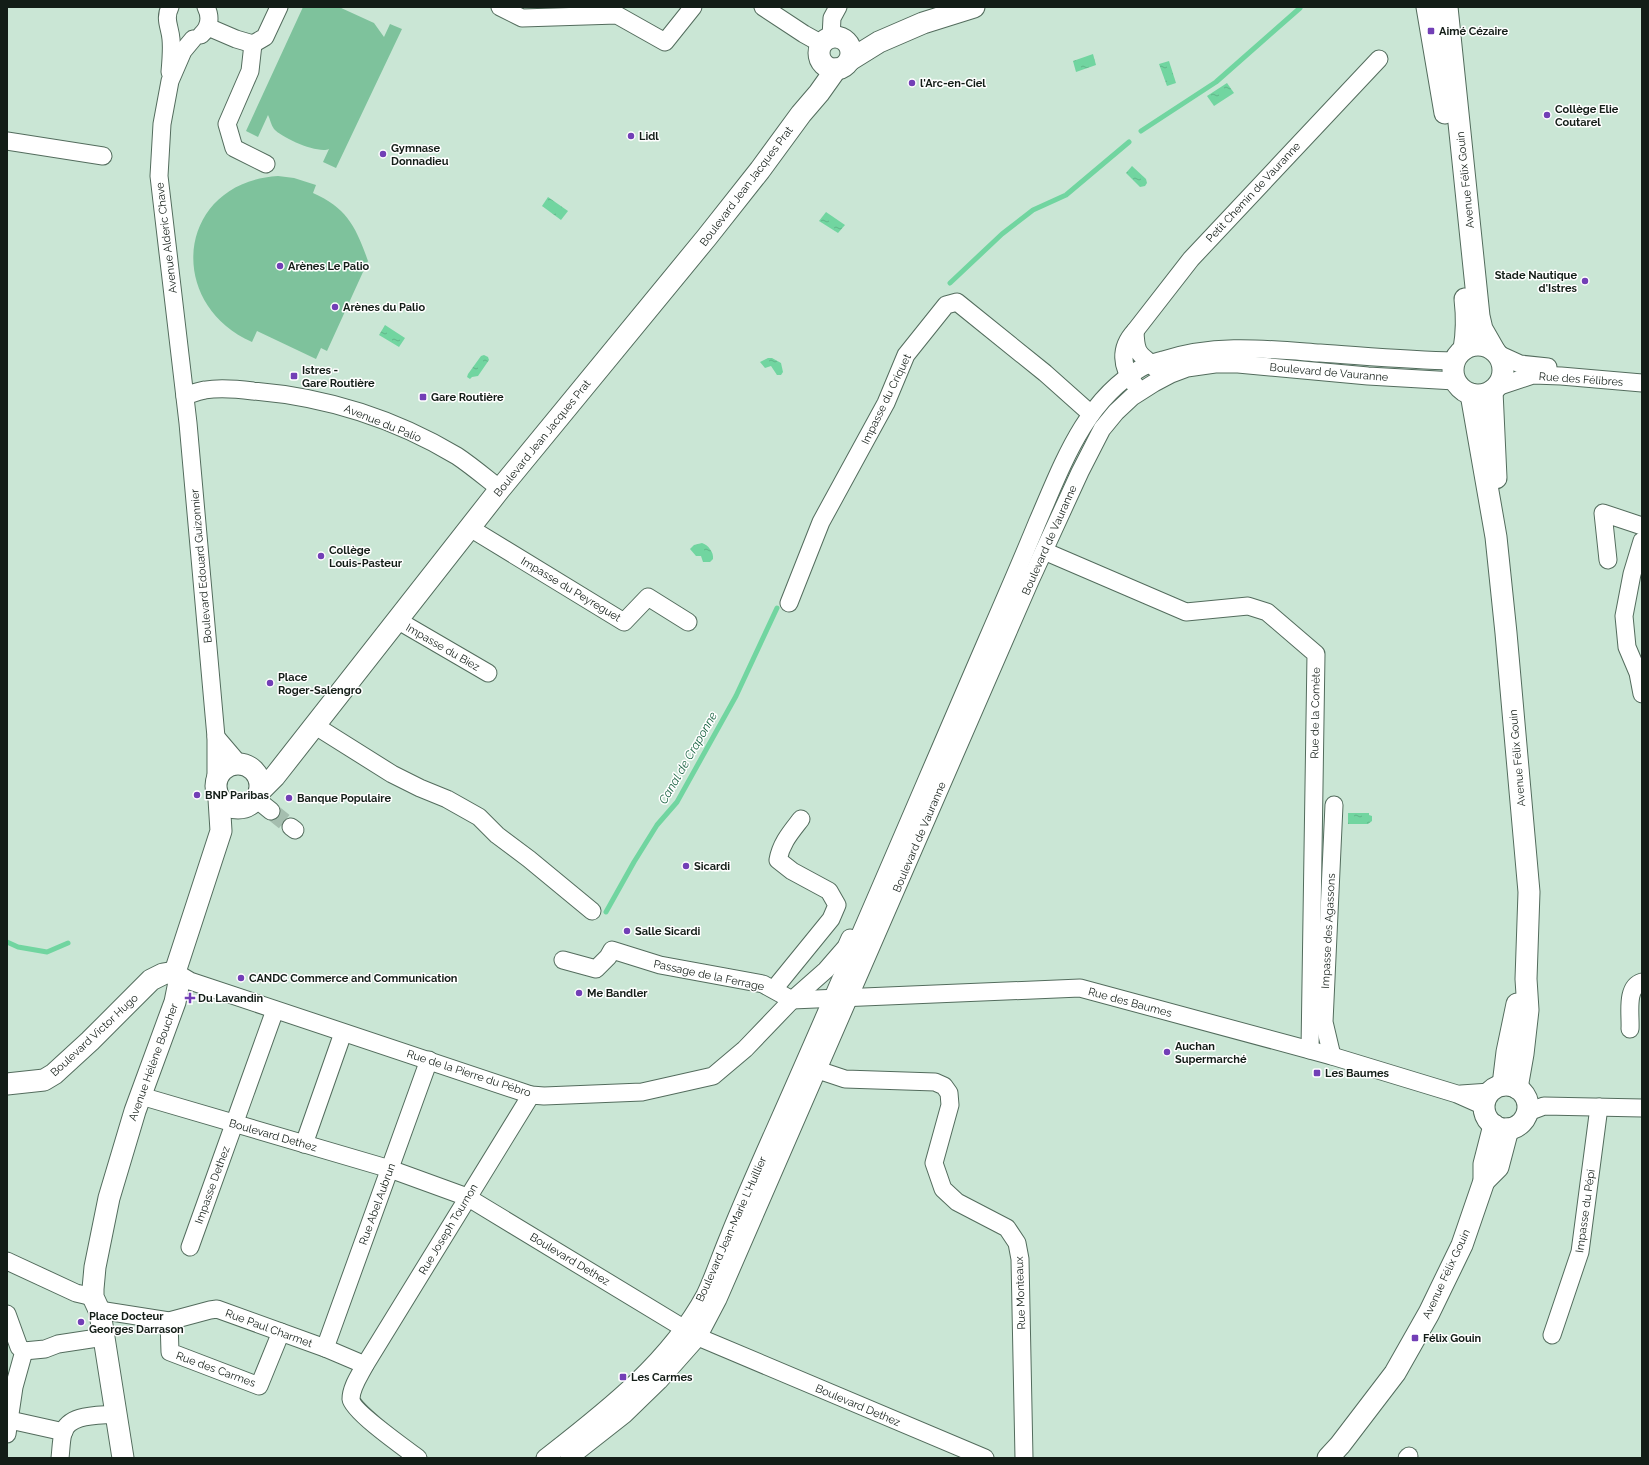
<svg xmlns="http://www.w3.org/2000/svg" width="1649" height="1465" viewBox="0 0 1649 1465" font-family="Raleway,sans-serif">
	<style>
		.pitch { fill: #7ec29c }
		.water { fill: url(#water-ripples) }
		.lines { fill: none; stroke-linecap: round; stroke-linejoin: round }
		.stream { stroke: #71d5a0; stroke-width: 5 }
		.minor-tunnel { stroke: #a5beaf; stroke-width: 17; stroke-dasharray: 17 8; stroke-linecap: butt }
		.minor-casing { stroke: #536c5d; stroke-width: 19 }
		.major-casing { stroke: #536c5d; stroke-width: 23 }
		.minor { stroke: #fff; stroke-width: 17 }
		.major { stroke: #fff; stroke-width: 21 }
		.poi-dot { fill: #723fb6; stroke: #fff; stroke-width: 1.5 }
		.labels { text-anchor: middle; stroke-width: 3; stroke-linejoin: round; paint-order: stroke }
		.poi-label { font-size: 11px; font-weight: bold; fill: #131d17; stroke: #fff; text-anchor: start }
		.street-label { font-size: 11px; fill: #131d17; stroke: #fff }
		.water-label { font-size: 12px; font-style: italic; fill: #1b6543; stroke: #fff }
	</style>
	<defs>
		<pattern id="water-ripples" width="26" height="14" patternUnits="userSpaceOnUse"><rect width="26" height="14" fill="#71d5a0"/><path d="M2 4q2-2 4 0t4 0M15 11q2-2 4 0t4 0" fill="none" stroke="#61b689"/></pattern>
	</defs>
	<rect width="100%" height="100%" fill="#cae6d5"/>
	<g class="pitch">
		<path d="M 303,7 L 339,7 L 374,23 L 384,37 L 390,24 L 402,29 L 336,168 L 323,162 L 329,149 C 318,154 282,138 274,129 C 271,125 270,119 268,115 L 258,137 L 246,131 Z"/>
		<path d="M 278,176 L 294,178 L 316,185 L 313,193 C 347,208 356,227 368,261 L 327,351 L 321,348 L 316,359 L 257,331 L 252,342 C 163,302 178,182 278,176 Z"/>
	</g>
	<g class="water">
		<polygon points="1093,54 1096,65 1076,72 1073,61"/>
		<polygon points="1169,61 1176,83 1167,86 1159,64"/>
		<polygon points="1227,83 1234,93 1214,106 1207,96"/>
		<polygon points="1132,166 1146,179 1147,183 1145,186 1140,187 1126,173"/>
		<polygon points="548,197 568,211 561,220 542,206"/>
		<polygon points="826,212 845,225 838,233 819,221"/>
		<polygon points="385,325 405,338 399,347 379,335"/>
		<polygon points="484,355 488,357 489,360 478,376 472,377 470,379 467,377 468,374 481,356"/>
		<polygon points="768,358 772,358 781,363 783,372 781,375 777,375 771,366 765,368 760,362"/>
		<path d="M 702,543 C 708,545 714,552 713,559 L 710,562 L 703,562 L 701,556 L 696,556 L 690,549 L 694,545 Z"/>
		<polygon points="1348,813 1369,813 1369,815 1372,816 1372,821 1368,824 1348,824"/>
	</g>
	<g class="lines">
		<g class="stream">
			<polyline points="1141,131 1216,82 1300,8"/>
			<polyline points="950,283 1002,234 1033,210 1066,195 1129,142"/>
			<polyline points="606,912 634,862 657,825 677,802 736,696 777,608"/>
			<polyline points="7,942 18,947 47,952 68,943"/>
		</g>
		<polyline class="minor-tunnel" points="271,811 291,827"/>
		<g class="minor-casing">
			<g id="minor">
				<path d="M 170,7 C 164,19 170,27 171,39 C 172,49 171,61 170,72"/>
				<polyline points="500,7 522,18 617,15 665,42 693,7"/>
				<polyline points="763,7 804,34 822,44"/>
				<polyline points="208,27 236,39 253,44 265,37 279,7"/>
				<path d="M 201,35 C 210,27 211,17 206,7"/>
				<polyline points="831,37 832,18 838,7"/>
				<polyline points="193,39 183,51 170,81 162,124 159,176 188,423 216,737 216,778"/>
				<polyline points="253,44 250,71 227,124 234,148 266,164"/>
				<polyline points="7,141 103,156"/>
				<polyline points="1135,331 1191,259 1379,59"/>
				<polyline points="1498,354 1520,364 1548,367"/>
				<path d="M 1135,385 C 1121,367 1119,348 1135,331 C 1136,359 1141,352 1157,370"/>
				<polyline points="1497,387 1533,375 1561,376 1642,383"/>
				<path d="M 185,396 C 191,394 198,391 205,390 C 221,387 238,389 253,391 C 325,397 395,419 457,456 C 472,466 486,478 500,489"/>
				<polyline points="470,528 624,622 648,597 688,622"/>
				<polyline points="1642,541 1632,574 1624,616 1627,647 1638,673 1642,694"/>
				<polyline points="1044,551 1186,612 1248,606 1267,612 1316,654 1310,1050"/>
				<polyline points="1608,560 1603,513 1642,526"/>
				<polyline points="789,603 821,522 886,403 906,355 946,305 957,302 1045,373 1091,414"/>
				<polyline points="397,620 488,673"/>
				<polyline points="314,725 392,774 420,788 447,799 479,817 497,835 529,859 592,911"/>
				<polyline points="216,737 239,764"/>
				<polyline points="256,799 271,811"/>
				<polyline points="291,827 295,830"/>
				<polyline points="563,960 596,969 608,957 612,950 660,965 763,984 792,1000"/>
				<polyline points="175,972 190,981 531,1095 544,1096 642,1092 713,1076 745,1049 792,1000 826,970 846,947 850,938"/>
				<path d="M 774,989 L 831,919 L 837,905 L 829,891 L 792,871 L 778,860 C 781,843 791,832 801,819"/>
				<polyline points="792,1000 1080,988 1332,1056 1457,1094 1484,1106"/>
				<path d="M 1630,1029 C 1631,1015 1625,987 1642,982"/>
				<polyline points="1332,1056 1324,1022 1334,805"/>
				<polyline points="818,1070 845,1079 935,1082 944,1086 949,1093 950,1105 934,1163 943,1189 957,1202 1007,1228 1017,1243 1020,1259 1024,1458"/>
				<polyline points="1461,1094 1490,1092"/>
				<polyline points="141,1096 390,1169 467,1197 698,1337 985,1458"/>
				<polyline points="1528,1112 1544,1106 1642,1108"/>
				<polyline points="304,1144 343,1033"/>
				<polyline points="190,1247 275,1010"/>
				<polyline points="7,1261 76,1293 93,1297"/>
				<polyline points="99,1310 169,1321 210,1310 217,1309 325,1348 365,1365"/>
				<polyline points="7,1314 19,1347 24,1351 45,1349 58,1344 104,1337"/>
				<polyline points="169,1321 170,1352 259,1386 281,1332"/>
				<polyline points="1552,1335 1580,1252 1599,1107"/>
				<polyline points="325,1348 429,1060"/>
				<polyline points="10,1420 64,1432"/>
				<polyline points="7,1434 14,1387 24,1351"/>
				<path d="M 60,1458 C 61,1450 61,1441 63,1433 C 69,1413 100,1416 116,1414"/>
				<path d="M 418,1458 C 406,1449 352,1411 351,1399 C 351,1387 360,1375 365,1365 L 531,1095"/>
				<path d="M 545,1458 C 605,1411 668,1363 705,1295 C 714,1276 721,1255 729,1236 C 744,1199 760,1163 776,1127 C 848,965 917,802 987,640 C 1004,601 1021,562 1037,523 C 1062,466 1084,401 1141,368 C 1147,364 1156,362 1163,360 C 1215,343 1266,349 1320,353 C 1365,356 1409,360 1454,361"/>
				<polyline points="569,1458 625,1414 659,1381 698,1337 718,1299 1030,581 1080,472 1102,429 1116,412 1132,397 1154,383 1171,374 1187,368 1215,364 1238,364 1368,376 1455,381"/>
				<polyline points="1407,1458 1409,1456"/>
			</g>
		</g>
		<g class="major-casing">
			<g id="major">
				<polyline points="1427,7 1445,113"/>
				<polyline points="1447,7 1479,316 1482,329 1494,350"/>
				<circle cx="835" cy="53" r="16"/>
				<polyline points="850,60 879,42 923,23 974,7"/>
				<circle cx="1478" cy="370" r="25"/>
				<path d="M 1464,349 C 1467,332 1467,316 1465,299"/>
				<polyline points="1492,391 1496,478"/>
				<polyline points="1471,394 1496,537 1506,633 1529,892 1526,979 1528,1010 1523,1054 1517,1088"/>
				<circle cx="238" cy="786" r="22"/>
				<polyline points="260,791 275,776 500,489 707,237 760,170 801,114 819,93 836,69"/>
				<polyline points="7,1084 44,1080 54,1074 90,1041 151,980 163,974 175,972"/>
				<polyline points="1503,1085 1507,1052 1517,1004"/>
				<circle cx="1506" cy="1107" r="22"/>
				<polyline points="1484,1181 1498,1167 1508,1129"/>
				<polyline points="123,1458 102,1325 99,1310 93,1297 93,1289 95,1267 109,1198 135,1111 175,1002 179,982 175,972 221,831 219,799"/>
				<polyline points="1328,1458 1340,1445 1395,1373 1429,1313 1462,1245 1484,1181 1484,1164 1494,1125"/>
			</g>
		</g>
		<use href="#minor" class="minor"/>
		<use href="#major" class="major"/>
	</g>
	<g class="poi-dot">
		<rect x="1427" y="27" width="8" height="8" rx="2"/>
		<circle cx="912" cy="83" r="4"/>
		<circle cx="1547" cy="115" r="4"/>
		<circle cx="631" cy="136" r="4"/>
		<circle cx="383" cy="154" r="4"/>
		<circle cx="280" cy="266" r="4"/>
		<circle cx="1585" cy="281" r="4"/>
		<circle cx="335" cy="307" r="4"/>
		<rect x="290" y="372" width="8" height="8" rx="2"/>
		<rect x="419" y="393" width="8" height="8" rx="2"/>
		<circle cx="321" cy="556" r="4"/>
		<circle cx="270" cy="683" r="4"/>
		<circle cx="197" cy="795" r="4"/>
		<circle cx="289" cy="798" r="4"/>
		<circle cx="686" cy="866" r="4"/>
		<circle cx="627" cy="931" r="4"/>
		<circle cx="241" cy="978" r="4"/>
		<circle cx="579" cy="993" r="4"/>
		<path d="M188 992h4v4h4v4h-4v4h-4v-4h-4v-4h4z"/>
		<circle cx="1167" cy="1052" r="4"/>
		<rect x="1313" y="1069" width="8" height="8" rx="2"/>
		<circle cx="81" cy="1322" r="4"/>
		<rect x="1411" y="1334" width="8" height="8" rx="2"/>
		<rect x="619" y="1373" width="8" height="8" rx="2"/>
	</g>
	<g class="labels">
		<g class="poi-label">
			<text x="1439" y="35">Aimé Cézaire</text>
			<text x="920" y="87">l'Arc-en-Ciel</text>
			<text x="1555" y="113">Collège Elie<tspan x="1555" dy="13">Coutarel</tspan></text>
			<text x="639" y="140">Lidl</text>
			<text x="391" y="152">Gymnase<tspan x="391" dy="13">Donnadieu</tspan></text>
			<text x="288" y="270">Arènes Le Palio</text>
			<text x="1577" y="279" text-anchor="end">Stade Nautique<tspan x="1577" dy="13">d'Istres</tspan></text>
			<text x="343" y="311">Arènes du Palio</text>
			<text x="302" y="374">Istres -<tspan x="302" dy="13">Gare Routière</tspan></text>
			<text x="431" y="401">Gare Routière</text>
			<text x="329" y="554">Collège<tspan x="329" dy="13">Louis-Pasteur</tspan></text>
			<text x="278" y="681">Place<tspan x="278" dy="13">Roger-Salengro</tspan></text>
			<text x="205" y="799">BNP Paribas</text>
			<text x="297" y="802">Banque Populaire</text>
			<text x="694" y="870">Sicardi</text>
			<text x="635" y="935">Salle Sicardi</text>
			<text x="249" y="982">CANDC Commerce and Communication</text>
			<text x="587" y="997">Me Bandler</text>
			<text x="198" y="1002">Du Lavandin</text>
			<text x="1175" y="1050">Auchan<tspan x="1175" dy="13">Supermarché</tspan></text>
			<text x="1325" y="1077">Les Baumes</text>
			<text x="89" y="1320">Place Docteur<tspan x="89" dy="13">Georges Darrason</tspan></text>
			<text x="1423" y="1342">Félix Gouin</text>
			<text x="631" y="1381">Les Carmes</text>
		</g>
		<g class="street-label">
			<text transform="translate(1465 180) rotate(-96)" y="4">Avenue Félix Gouin</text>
			<text transform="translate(746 186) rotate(-53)" y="4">Boulevard Jean Jacques Prat</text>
			<text transform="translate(1253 192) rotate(-47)" y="4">Petit Chemin de Vauranne</text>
			<text transform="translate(166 238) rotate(-97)" y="4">Avenue Alderic Chave</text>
			<text transform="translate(1329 372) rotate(5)" y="4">Boulevard de Vauranne</text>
			<text transform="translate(1581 379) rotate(4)" y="4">Rue des Félibres</text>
			<text transform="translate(886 399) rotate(-64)" y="4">Impasse du Criquet</text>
			<text transform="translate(383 423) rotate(22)" y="4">Avenue du Palio</text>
			<text transform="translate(542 438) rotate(-51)" y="4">Boulevard Jean Jacques Prat</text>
			<text transform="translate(1049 540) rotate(-66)" y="4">Boulevard de Vauranne</text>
			<text transform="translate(201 566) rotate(-95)" y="4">Boulevard Edouard Guizonnier</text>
			<text transform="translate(571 589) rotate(31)" y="4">Impasse du Peyreguet</text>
			<text transform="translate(443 647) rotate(30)" y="4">Impasse du Biez</text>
			<text transform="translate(1315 713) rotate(-89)" y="4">Rue de la Comète</text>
			<text transform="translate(1517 758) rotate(-95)" y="4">Avenue Félix Gouin</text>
			<text transform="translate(919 837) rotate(-67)" y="4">Boulevard de Vauranne</text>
			<text transform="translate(1328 931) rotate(-87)" y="4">Impasse des Agassons</text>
			<text transform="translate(709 975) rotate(12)" y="4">Passage de la Ferrage</text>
			<text transform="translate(1130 1002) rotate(15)" y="4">Rue des Baumes</text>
			<text transform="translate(94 1035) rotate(-43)" y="4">Boulevard Victor Hugo</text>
			<text transform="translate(153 1062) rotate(-70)" y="4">Avenue Hélène Boucher</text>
			<text transform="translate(469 1073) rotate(18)" y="4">Rue de la Pierre du Pébro</text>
			<text transform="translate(273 1135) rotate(16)" y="4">Boulevard Dethez</text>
			<text transform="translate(212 1185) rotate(-70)" y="4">Impasse Dethez</text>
			<text transform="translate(377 1204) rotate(-70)" y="4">Rue Abel Aubrun</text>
			<text transform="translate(1585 1211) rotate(-82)" y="4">Impasse du Pépi</text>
			<text transform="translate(448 1229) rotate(-59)" y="4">Rue Joseph Tournon</text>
			<text transform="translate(731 1229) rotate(-66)" y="4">Boulevard Jean-Marie L'Huillier</text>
			<text transform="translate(570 1259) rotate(31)" y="4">Boulevard Dethez</text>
			<text transform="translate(1446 1274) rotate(-65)" y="4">Avenue Félix Gouin</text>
			<text transform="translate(1020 1293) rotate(-92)" y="4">Rue Monteaux</text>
			<text transform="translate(269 1328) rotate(20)" y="4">Rue Paul Charmet</text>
			<text transform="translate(216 1369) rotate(20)" y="4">Rue des Carmes</text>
			<text transform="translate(858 1405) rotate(23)" y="4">Boulevard Dethez</text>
		</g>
		<g class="water-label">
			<text transform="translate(688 758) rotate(-60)" y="4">Canal de Craponne</text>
		</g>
	</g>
	<rect width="1649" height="1465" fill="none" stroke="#131d17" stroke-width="16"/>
</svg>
